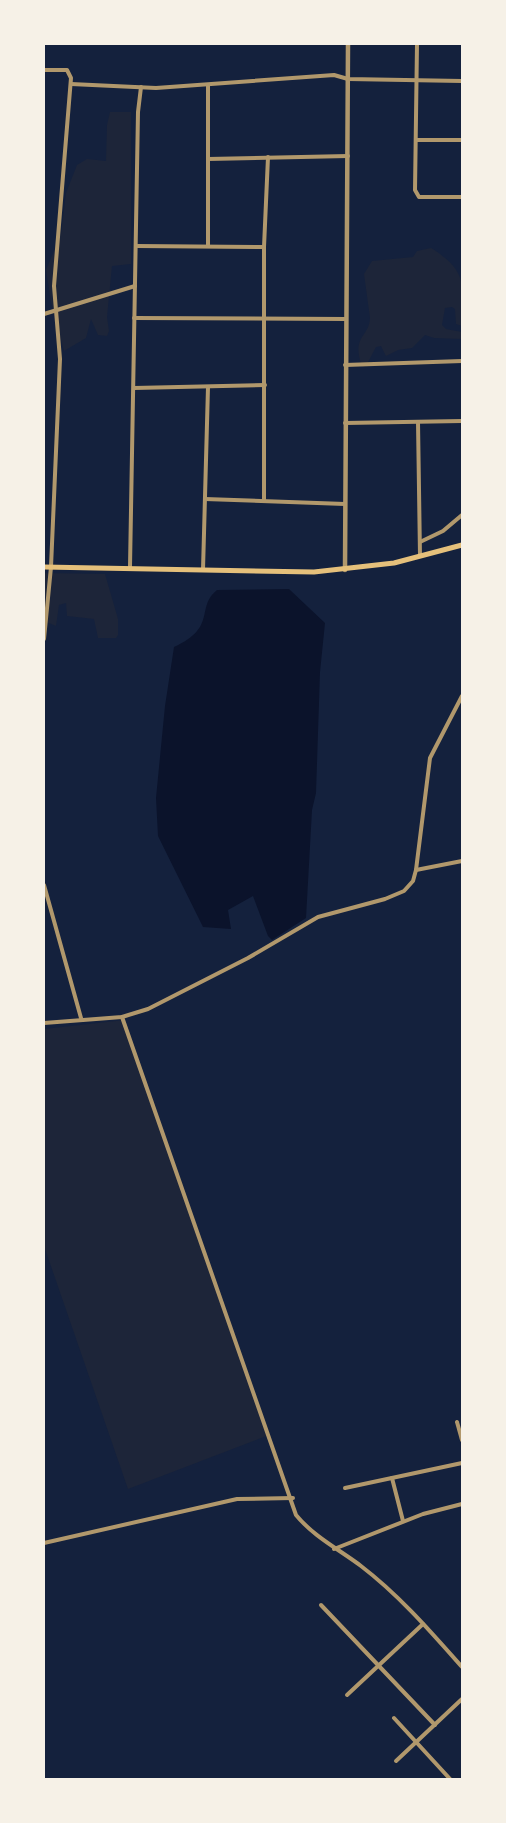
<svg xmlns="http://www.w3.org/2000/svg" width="506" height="1823" viewBox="0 0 506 1823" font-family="'Exo 2',sans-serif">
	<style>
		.green { fill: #1d2539 }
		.water { fill: #0b132b }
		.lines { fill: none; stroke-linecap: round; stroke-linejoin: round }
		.minor { stroke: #b1986c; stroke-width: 4 }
		.tertiary { stroke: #b1986c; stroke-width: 4.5 }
		.secondary { stroke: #e5c07b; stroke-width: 5 }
	</style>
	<rect width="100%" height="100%" fill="#14213d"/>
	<g class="green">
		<polygon points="110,112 131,112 131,264 112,266 107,317 109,331 107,336 98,335 91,319 86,338 64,351 51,302 46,270 61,234 66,193 77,165 87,159 106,161 107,125"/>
		<path d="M 431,248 C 469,272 462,284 462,326 L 456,324 L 455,309 L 452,307 L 445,308 L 442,325 L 446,329 L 462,332 L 462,339 L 434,338 L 425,335 L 412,348 L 398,350 L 386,356 L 381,346 L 376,347 L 366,366 L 362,367 C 351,335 369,338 370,318 L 364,274 L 372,261 L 413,257 L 417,251 Z"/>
		<polygon points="44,573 105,574 118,619 118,635 116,638 98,638 94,619 67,616 66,603 59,605 56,626 44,621"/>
		<polygon points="125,1020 269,1435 128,1489 44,1246 44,1029"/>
	</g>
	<path class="water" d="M 289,589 L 325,623 L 320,672 L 316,793 L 312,810 L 306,918 L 272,940 L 268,936 L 253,896 L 228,910 L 231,929 L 203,927 L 158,836 L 156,798 L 165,706 L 174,647 C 218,627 195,608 217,590 Z"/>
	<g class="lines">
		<g class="minor">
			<polyline points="417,44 415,190 419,197 462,197"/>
			<polyline points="44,70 67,70 71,78 54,286 60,359 51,567 44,639"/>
			<polyline points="71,84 156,88 334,75 348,79 462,81"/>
			<polyline points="208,86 208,246"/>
			<polyline points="417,140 462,140"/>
			<polyline points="208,159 348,156"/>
			<polyline points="136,246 264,247"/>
			<polyline points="44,314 135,286"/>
			<polyline points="134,318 346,319"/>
			<polyline points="345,365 462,361"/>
			<polyline points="134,388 265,385"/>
			<polyline points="418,422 420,556"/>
			<polyline points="345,423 462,421"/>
			<polyline points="205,499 345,504"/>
			<polyline points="264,501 264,247 268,157"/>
			<polyline points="420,542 443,531 462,515"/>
			<polyline points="130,567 138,112 141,87"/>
			<polyline points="203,570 208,387"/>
			<polyline points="416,870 462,861"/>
			<polyline points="44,885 81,1018"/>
			<path d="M 122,1017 L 296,1515 C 314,1537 340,1550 361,1566 C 399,1595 431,1632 462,1667"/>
			<polyline points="44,1023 122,1017 148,1009 248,958 318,917 385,899 404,891 413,881 416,870 430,758 462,696"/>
			<polyline points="457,1422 462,1440"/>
			<polyline points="392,1478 403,1521"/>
			<polyline points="345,1488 462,1463"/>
			<polyline points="44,1543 237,1499 293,1498"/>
			<polyline points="334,1549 423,1514 462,1504"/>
			<polyline points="321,1605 435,1725"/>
			<polyline points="347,1695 423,1624"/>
			<polyline points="394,1718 451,1780"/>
			<polyline points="396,1761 462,1699"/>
		</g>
		<polyline class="tertiary" points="345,570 348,44"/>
		<polyline class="secondary" points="44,567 314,572 394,563 462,545"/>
	</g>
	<rect width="506" height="1823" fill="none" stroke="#f6f1e7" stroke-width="90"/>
</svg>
